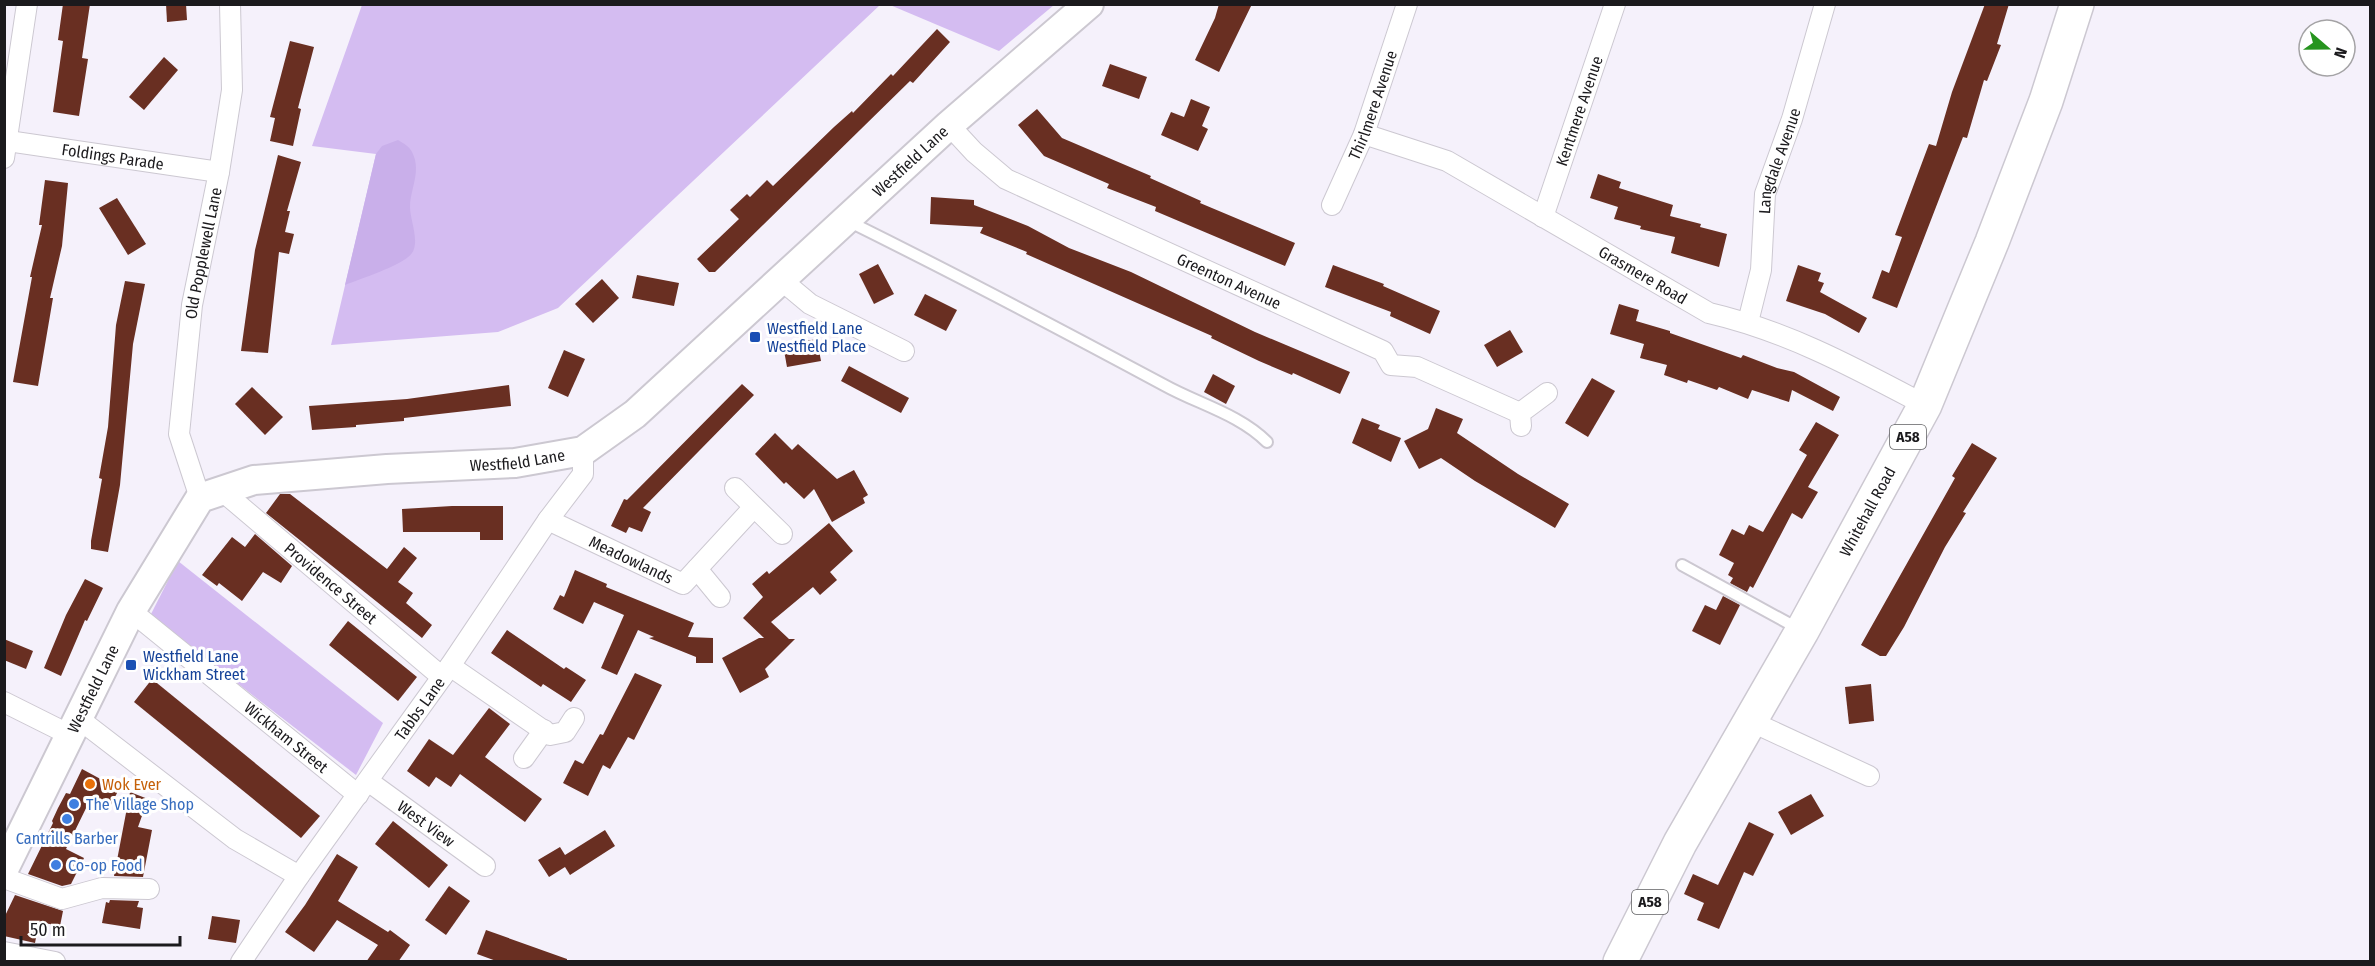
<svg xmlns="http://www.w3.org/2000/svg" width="2375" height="966" viewBox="0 0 2375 966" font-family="'Fira Sans Condensed',sans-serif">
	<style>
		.green { fill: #d4bcf1 }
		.forest { fill: #c9afea }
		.building { fill: #692f22 }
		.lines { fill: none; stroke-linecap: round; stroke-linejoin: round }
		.lane-casing { stroke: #ccc8d1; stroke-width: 14 }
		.street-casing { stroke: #ccc8d1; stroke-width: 22 }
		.secondary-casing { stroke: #ccc8d1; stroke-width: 32 }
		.highway-casing { stroke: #ccc8d1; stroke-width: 36 }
		.lane { stroke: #fff; stroke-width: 10 }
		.street { stroke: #fff; stroke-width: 20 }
		.secondary { stroke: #fff; stroke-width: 28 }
		.highway { stroke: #fff; stroke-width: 33 }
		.transit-dot { fill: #1a4fb4; stroke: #fff; stroke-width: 2 }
		.food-dot { fill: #e8710a; stroke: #fff; stroke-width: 2 }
		.shop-dot { fill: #3f7fe0; stroke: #fff; stroke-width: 2 }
		.labels { text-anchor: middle; stroke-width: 6; stroke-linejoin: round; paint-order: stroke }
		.shield { fill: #fff; stroke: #5f5f61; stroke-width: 1.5 }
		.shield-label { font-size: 15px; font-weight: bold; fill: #1b1a1d }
		.street-label { font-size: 16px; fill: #1b1a1d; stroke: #fff }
		.transit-label { font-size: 16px; fill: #164399; stroke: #fff; text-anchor: start }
		.food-label { font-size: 16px; fill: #c56008; stroke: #fff; text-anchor: start }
		.shop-label { font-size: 16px; fill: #366cbe; stroke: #fff; text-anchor: start }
	</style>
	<rect width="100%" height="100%" fill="#f5f1fb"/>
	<g class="green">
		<polygon points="362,5 880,5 558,308 498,332 331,345 376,154 312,146"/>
		<polygon points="890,5 1054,5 999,51"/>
		<polygon points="178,561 383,723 356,775 150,616"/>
	</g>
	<path class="forest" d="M 398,140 C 403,143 410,147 412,152 C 422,171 410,189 410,207 C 410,220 420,241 412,253 C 404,265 360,279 345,285 L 376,154 L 382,146 Z"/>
	<g class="building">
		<polygon points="63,4 90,4 82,58 88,59 79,116 53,112 63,41 58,40"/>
		<polygon points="166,4 186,4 187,20 167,22"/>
		<polygon points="1219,4 1252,4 1219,72 1195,60 1215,18"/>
		<polygon points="1985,4 2009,4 1997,44 2001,45 1987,81 1984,80 1967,138 1963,137 1897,308 1872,298 1882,270 1889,273 1902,237 1895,235 1929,144 1936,146 1952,92"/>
		<polygon points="937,29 950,42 913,83 910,81 715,272 709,272 697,259 739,219 730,210 747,194 750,197 767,180 773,186 834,127 852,111 853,113 891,74 893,76"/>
		<polygon points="290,41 314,47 298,108 301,109 293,146 270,141 275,118 270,117"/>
		<polygon points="164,57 178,70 144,110 129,97"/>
		<polygon points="1110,64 1147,77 1139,99 1102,86"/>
		<polygon points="1191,99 1210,107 1202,126 1208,129 1198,151 1161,135 1171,112 1184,117"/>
		<polygon points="1037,109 1062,138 1151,176 1150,178 1201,201 1200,203 1295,243 1285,266 1155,211 1156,207 1107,188 1109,184 1044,156 1018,125"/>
		<polygon points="278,155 301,162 287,211 290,211 285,232 294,234 289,254 279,252 268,353 241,351 255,250"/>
		<polygon points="1598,174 1621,182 1619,188 1673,205 1670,216 1701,224 1700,227 1727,234 1719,267 1671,253 1675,237 1640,229 1641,226 1614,219 1618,207 1590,198"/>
		<polygon points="45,180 68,183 62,246 50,298 53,298 38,386 13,382 32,277 30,277 42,225 39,225"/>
		<polygon points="931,197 974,200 974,205 1028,226 1069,248 1131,272 1255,332 1350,372 1340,394 1293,373 1292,375 1259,361 1211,338 1212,336 1026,254 1027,252 980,233 983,227 930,224"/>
		<polygon points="117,198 146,244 128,255 99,208"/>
		<polygon points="878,264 894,294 874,304 859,274"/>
		<polygon points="1333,265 1384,284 1383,286 1440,311 1430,334 1390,316 1391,312 1325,287"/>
		<polygon points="1798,265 1821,273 1818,281 1824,283 1820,292 1867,318 1859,333 1825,314 1786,301"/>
		<polygon points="637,275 679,283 674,306 632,298"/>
		<polygon points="602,279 619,298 593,323 575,304"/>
		<polygon points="125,281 145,284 133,344 120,485 108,552 91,549 91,541 102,479 99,478 108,427 116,325"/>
		<polygon points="925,294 957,310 946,331 914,315"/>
		<polygon points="1619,304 1639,310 1636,321 1670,331 1670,333 1741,358 1743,355 1777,368 1794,372 1840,397 1833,411 1792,390 1789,402 1752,390 1748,399 1719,387 1717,390 1688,380 1687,383 1664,375 1667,365 1640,358 1644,344 1610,334"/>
		<polygon points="1510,330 1523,352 1497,367 1484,345"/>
		<polygon points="817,339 821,361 787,367 783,345"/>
		<polygon points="564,350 585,359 568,397 548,388"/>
		<polygon points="849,366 909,398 901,413 841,381"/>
		<polygon points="1213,374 1235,386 1226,404 1204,392"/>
		<polygon points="1592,378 1615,391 1588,437 1565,423"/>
		<polygon points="742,384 754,395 643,508 651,512 642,532 629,527 626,533 611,526 624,499 627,500"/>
		<polygon points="509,385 511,406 404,418 404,421 356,425 356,427 312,430 309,406 407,399"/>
		<polygon points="252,387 283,417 265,435 235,404"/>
		<polygon points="1436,408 1463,419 1457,433 1518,474 1569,504 1555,528 1475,481 1441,458 1419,469 1404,441 1428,429"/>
		<polygon points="1362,418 1380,425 1378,429 1401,438 1391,462 1352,443"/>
		<polygon points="1816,422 1839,435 1808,487 1818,492 1802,519 1792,513 1753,588 1750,586 1747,592 1730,583 1733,578 1728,575 1734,563 1719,555 1732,529 1744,535 1749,525 1763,532 1807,455 1799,450"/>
		<polygon points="775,433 792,450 798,444 837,479 854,470 868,495 863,498 865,503 832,522 814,489 804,499 786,482 784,484 755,454"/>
		<polygon points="1972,443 1997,458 1963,512 1966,513 1945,547 1904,627 1886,656 1880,656 1861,645 1955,478 1952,476"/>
		<polygon points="280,494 290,494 387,569 404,547 417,558 398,582 413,593 406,603 432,625 422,638 266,513"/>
		<polygon points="452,506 503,506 503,540 480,540 480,532 403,532 402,509"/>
		<polygon points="829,523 853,551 830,572 837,580 820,595 813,587 771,622 789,639 795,639 765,669 769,677 740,693 722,658 759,638 764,638 743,618 763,597 752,584 767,571 769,574"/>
		<polygon points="255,534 292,566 281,583 263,572 242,601 219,583 217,586 202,575 232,537 245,547"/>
		<polygon points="575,570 607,584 606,587 694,623 688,637 713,638 713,663 696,663 696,657 649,638 654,637 638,630 617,675 601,668 624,615 594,602 583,624 553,609 560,595 564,597"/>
		<polygon points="85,579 103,588 87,621 85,620 61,676 44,668 66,615"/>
		<polygon points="1723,596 1740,605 1720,645 1692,631 1705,605 1716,610"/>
		<polygon points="348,621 417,677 398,701 329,645"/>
		<polygon points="507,630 564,669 566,667 586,680 571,702 543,684 541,687 491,653"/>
		<polygon points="4,639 33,651 26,669 4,660"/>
		<polygon points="635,673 662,685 634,740 628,737 610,769 603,765 588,796 563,783 575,760 583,764 600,734 603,735"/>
		<polygon points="152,679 320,816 301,838 134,702"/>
		<polygon points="1871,684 1874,721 1849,724 1845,687"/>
		<polygon points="489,708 510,724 485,757 542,799 525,822 460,774 451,787 436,777 429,787 407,771 429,739 453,755"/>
		<polygon points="82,769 119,789 111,805 91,798 66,849 84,858 71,884 62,886 28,874 53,823 52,821 58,808 66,793 70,794"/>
		<polygon points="130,792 148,799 138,827 152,830 143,877 114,876"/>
		<polygon points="1811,794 1824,816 1791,835 1778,812"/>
		<polygon points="393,821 448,865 429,888 375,844"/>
		<polygon points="1749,822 1774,834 1753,876 1744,872 1719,929 1697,920 1704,903 1684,894 1693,874 1718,885"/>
		<polygon points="605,830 615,846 570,875 565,867 549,877 538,860 560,847 565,855"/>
		<polygon points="337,854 358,867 338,901 388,932 390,930 410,945 398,962 366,962 378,945 337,920 314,952 285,932 305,905"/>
		<polygon points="449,886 470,901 446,935 425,920"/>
		<polygon points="15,895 63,911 60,926 39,922 35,943 4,936 4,918"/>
		<polygon points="110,900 139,901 137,907 143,908 140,929 102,923 106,902 109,903"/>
		<polygon points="212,916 240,920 236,943 208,939"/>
		<polygon points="486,930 567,959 567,962 499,962 477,954"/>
	</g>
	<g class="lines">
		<g class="lane-casing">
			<g id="lane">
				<path d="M 848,221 C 955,274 1060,329 1164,385 C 1198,404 1239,414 1267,442"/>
				<polyline points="1682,565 1799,629"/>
			</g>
		</g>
		<g class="street-casing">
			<g id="street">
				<path id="s1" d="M 949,125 L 974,152 L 1006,179 L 1383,351 L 1391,365 L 1417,367 L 1520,413"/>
				<path id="s2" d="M 1364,134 L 1447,161 L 1709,313 C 1787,331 1855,368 1925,405"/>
				<path id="s3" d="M 8,141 L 219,172"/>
				<polyline points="4,158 27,4"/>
				<path id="s4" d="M 1332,205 L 1364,134 L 1407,4"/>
				<path id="s5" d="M 1543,217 L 1615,4"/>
				<polyline points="780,279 810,304 904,351"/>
				<path id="s6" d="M 1748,322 L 1761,270 L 1765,194 L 1792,119 L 1825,4"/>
				<polyline points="1521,426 1520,413 1547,393"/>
				<polyline points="735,488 782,534"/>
				<path id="s7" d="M 221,490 L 442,677"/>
				<path id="s8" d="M 200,498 L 179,434 L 192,305 L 219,172 L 232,90 L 230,4"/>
				<path id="s9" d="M 548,520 L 683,584 L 754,507"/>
				<polyline points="697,569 720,597"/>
				<path id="s10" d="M 131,611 L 358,795"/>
				<polyline points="450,666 550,735 565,732 574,718"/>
				<polyline points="4,702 70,735"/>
				<polyline points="79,719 235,839 299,876"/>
				<polyline points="1750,721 1869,776"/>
				<polyline points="524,758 544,730"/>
				<path id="s11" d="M 368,781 L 485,866"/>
				<polyline points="4,878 62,899 102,888 149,889"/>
				<polyline points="4,952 55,962"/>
				<path id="s12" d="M 241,962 L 299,876 L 450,666 L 548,520 L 583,474 L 583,451"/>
			</g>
		</g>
		<g class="secondary-casing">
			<g id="secondary">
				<path id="s13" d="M 4,869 L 131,611 L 200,498 L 254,480 L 387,469 L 515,463 L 583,451 L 635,414 L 949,125 L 1089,4"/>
			</g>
		</g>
		<g class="highway-casing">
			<g id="highway">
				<path id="s14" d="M 1620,962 L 1680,843 L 1802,631 L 1925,405 L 1992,242 L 2046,101 L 2077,4"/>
			</g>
		</g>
		<use href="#lane" class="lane"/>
		<use href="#street" class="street"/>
		<use href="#secondary" class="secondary"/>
		<use href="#highway" class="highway"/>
	</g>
	<g class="transit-dot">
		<rect x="749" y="331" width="12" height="12" rx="3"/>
		<rect x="125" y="659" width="12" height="12" rx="3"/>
	</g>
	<circle class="food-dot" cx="90" cy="784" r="6"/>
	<g class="shop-dot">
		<circle cx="74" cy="804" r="6"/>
		<circle cx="67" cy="819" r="6"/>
		<circle cx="56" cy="865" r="6"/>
	</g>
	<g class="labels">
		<g class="shield">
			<rect x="1890" y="425" width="36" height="24" rx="4.5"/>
			<rect x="1632" y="890" width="36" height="24" rx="4.5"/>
		</g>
		<g class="shield-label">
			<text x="1908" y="442">A58</text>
			<text x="1650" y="907">A58</text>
		</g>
		<g class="street-label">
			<text dy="6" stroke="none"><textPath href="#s4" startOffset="108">Thirlmere Avenue</textPath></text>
			<text dy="6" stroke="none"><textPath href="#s5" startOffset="112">Kentmere Avenue</textPath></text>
			<text dy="6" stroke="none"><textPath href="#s3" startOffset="106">Foldings Parade</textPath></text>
			<text dy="6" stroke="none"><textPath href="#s13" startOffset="1245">Westfield Lane</textPath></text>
			<text dy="6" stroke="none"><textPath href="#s6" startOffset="165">Langdale Avenue</textPath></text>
			<text dy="6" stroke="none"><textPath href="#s8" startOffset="250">Old Popplewell Lane</textPath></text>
			<text dy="6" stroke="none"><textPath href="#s2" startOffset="314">Grasmere Road</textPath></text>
			<text dy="6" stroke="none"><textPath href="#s1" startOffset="324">Greenton Avenue</textPath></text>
			<text dy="6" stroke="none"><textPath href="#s13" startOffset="741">Westfield Lane</textPath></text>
			<text dy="6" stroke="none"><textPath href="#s14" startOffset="514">Whitehall Road</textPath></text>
			<text dy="6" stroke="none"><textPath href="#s9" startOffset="92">Meadowlands</textPath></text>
			<text dy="6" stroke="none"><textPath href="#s7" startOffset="144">Providence Street</textPath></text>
			<text dy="6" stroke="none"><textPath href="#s13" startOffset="201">Westfield Lane</textPath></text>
			<text dy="6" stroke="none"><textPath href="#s12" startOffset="310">Tabbs Lane</textPath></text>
			<text dy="6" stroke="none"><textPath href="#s10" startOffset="200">Wickham Street</textPath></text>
			<text dy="6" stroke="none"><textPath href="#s11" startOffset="72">West View</textPath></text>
		</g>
		<g class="transit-label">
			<text x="767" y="334">Westfield Lane<tspan x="767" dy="18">Westfield Place</tspan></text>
			<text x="143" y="662">Westfield Lane<tspan x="143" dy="18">Wickham Street</tspan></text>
		</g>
		<g class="food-label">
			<text x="102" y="790">Wok Ever</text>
		</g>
		<g class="shop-label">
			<text x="86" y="810">The Village Shop</text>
			<text x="67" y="844" text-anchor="middle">Cantrills Barber</text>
			<text x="68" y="871">Co-op Food</text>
		</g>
	</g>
	<rect width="2375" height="966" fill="none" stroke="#1b1a1d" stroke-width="12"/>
	<g transform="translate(2327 48) rotate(110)"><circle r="28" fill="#ffffff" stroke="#a4a3a5" stroke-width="1.5"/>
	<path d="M0-4.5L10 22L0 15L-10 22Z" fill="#26941e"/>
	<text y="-9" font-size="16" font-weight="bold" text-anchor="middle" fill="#1b1a1d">N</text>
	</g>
	<path d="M21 936v9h159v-9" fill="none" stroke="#1b1a1d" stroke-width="3"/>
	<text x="30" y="936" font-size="18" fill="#1b1a1d" stroke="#ffffff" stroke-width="4.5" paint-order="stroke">50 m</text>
</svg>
